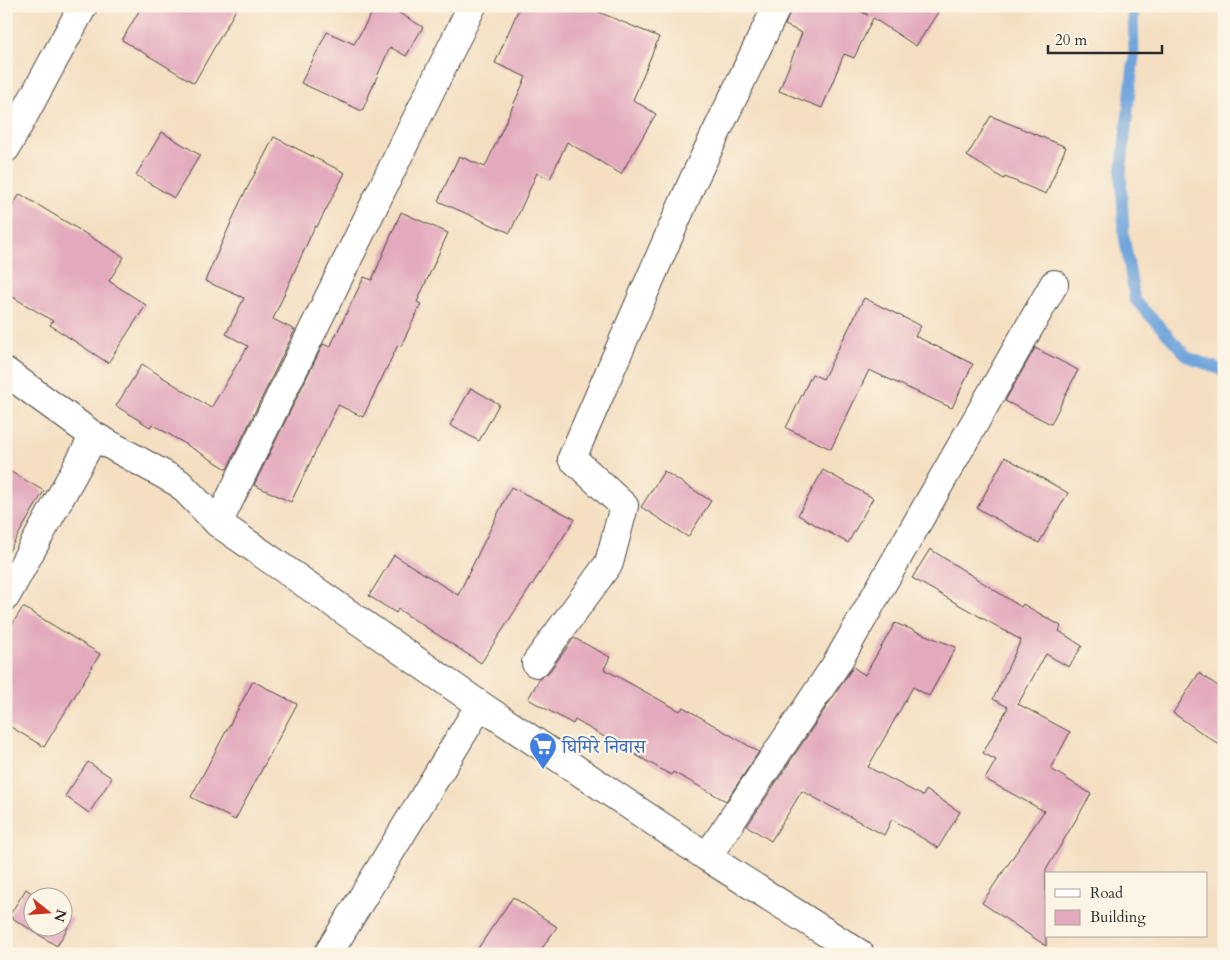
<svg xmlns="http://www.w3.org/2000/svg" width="1230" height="960" viewBox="0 0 1230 960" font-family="Cardo,'Noto Serif Devanagari',serif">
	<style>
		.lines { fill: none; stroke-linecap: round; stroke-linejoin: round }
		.stream { stroke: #70a4dc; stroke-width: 11 }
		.building { fill: #e3aabe }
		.minor-casing { stroke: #494642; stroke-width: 30 }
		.minor { stroke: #fff; stroke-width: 28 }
		.labels { text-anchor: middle; stroke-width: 4.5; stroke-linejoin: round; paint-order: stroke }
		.shop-label { font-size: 19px; fill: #366cbe; stroke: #fcf5e5; text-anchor: start }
	</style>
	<rect width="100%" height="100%" fill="#fcf5e5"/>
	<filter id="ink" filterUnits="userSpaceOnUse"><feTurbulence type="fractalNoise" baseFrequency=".02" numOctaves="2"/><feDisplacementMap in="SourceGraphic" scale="10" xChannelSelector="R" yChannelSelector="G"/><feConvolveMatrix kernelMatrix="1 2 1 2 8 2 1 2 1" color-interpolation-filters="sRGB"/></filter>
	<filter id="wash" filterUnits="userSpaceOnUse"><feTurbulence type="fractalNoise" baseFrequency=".0096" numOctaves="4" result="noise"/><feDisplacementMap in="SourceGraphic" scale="20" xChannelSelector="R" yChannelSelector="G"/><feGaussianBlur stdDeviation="1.12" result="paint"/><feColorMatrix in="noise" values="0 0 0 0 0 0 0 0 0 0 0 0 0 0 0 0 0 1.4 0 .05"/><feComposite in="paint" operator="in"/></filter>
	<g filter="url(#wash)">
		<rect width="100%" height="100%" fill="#f4dfc2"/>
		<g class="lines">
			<polyline class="stream" points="1133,6 1134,56 1121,174 1124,236 1135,300 1188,357 1224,371"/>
		</g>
		<g id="blocks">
			<g class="building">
				<polygon points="142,6 238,6 194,83 122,40"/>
				<polygon points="376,6 387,6 423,27 406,56 390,47 362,111 301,83 327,32 354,44"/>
				<polygon points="520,6 584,6 659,37 633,100 656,114 621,174 567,142 550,179 537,173 510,233 438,201 459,156 485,167 526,77 495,63"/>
				<polygon points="792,6 849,6 868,15 854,6 942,6 916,46 873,18 854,58 844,54 822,108 779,91 802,33 785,25"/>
				<polygon points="991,116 1066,147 1046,194 1005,177 1004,179 967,156"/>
				<polygon points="162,132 200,155 174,198 136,175"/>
				<polygon points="274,137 345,173 317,227 315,226 273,319 295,330 227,469 152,424 150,427 116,406 142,364 211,408 248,346 226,334 244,298 205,281 240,202"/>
				<polygon points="20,194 124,257 109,281 146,305 108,363 50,325 53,321 6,293 6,216"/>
				<polygon points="401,212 448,233 417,302 421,304 401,346 398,345 363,417 338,405 291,502 254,485 323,344 330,347 364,277 372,280"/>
				<polygon points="864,298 921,326 915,336 973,364 952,408 869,370 831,449 786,428 812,374 823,379"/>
				<polygon points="1035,348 1078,370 1051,424 1005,401"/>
				<polygon points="471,388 499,404 479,441 450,425"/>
				<polygon points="1005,457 1068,493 1039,543 977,508"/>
				<polygon points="6,469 44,491 6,556"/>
				<polygon points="823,470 873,498 848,543 798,515"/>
				<polygon points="664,471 711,501 688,537 641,507"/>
				<polygon points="511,487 575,519 481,663 398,609 396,613 369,596 394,555 458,595"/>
				<polygon points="930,549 1021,607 1023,604 1061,626 1059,631 1082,646 1069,667 1046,654 1018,704 1070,732 1051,769 1091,794 1046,870 1046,946 982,903 1044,811 985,779 996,760 983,753 1008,707 993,699 1021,640 912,578"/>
				<polygon points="23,607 100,654 44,747 6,724 6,634"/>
				<polygon points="895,623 956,647 929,696 913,687 868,767 923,796 926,790 960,812 938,848 892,819 884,835 802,791 771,841 747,826 853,667 865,675"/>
				<polygon points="574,638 610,657 604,669 680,711 683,707 759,752 726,801 673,772 671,775 575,720 573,724 528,699 540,678 549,672"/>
				<polygon points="1199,673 1224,690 1224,748 1173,713"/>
				<polygon points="253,681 297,704 235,820 191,797"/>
				<polygon points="88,762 112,778 89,813 65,796"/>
				<polygon points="26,889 39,898 32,898 32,928 62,928 62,913 73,919 57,946 9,916"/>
				<polygon points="513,897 557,927 538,954 474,954"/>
			</g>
		</g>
	</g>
	<g filter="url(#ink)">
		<use href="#blocks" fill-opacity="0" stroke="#494642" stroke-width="1"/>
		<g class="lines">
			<g class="minor-casing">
				<g id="minor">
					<polyline points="6,148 83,6"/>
					<polyline points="6,372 94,436 179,483 218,523 480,705 707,857 860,954"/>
					<polyline points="218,523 472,6"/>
					<polyline points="6,596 94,436"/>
					<polyline points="536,663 609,563 624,506 572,458 692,183 777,6"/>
					<polyline points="707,857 837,663 1054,284"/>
					<polyline points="328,954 480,705"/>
				</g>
			</g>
			<use href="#minor" class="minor"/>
		</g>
	</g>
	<defs>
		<g id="supermarket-pin" transform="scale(1.4375)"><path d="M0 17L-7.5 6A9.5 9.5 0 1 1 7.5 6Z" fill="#3f7fe0" stroke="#fcf5e5"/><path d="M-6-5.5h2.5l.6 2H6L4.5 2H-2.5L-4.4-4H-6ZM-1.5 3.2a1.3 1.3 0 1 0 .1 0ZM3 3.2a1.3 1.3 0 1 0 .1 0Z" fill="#fff"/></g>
	</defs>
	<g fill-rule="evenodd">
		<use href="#supermarket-pin" x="543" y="746"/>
	</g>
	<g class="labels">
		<g class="shop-label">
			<text x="562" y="753">घिमिरे निवास</text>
		</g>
	</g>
	<rect width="1230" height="960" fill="none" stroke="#fcf5e5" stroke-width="25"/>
	<rect x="1045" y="872" width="162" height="65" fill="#fcf5e5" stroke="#a8a49b"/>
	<rect x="1055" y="889" width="25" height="8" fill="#ffffff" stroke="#a8a49b"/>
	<text x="1090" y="898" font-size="15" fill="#2b2b2b">Road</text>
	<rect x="1055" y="910" width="25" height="15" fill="#e3aabe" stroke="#a8a49b"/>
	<text x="1090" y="922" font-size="15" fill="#2b2b2b">Building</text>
	<g transform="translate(48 912) rotate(107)"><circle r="24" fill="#fcf5e5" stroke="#a8a49b"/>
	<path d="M0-4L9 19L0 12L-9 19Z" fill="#c8321e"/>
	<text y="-8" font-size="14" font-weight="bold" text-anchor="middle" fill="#2b2b2b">N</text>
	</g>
	<path d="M1048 45v8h114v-8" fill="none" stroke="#2b2b2b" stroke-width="2.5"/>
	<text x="1055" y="45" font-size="15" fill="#2b2b2b" stroke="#fcf5e5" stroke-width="4" paint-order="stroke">20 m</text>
</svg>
